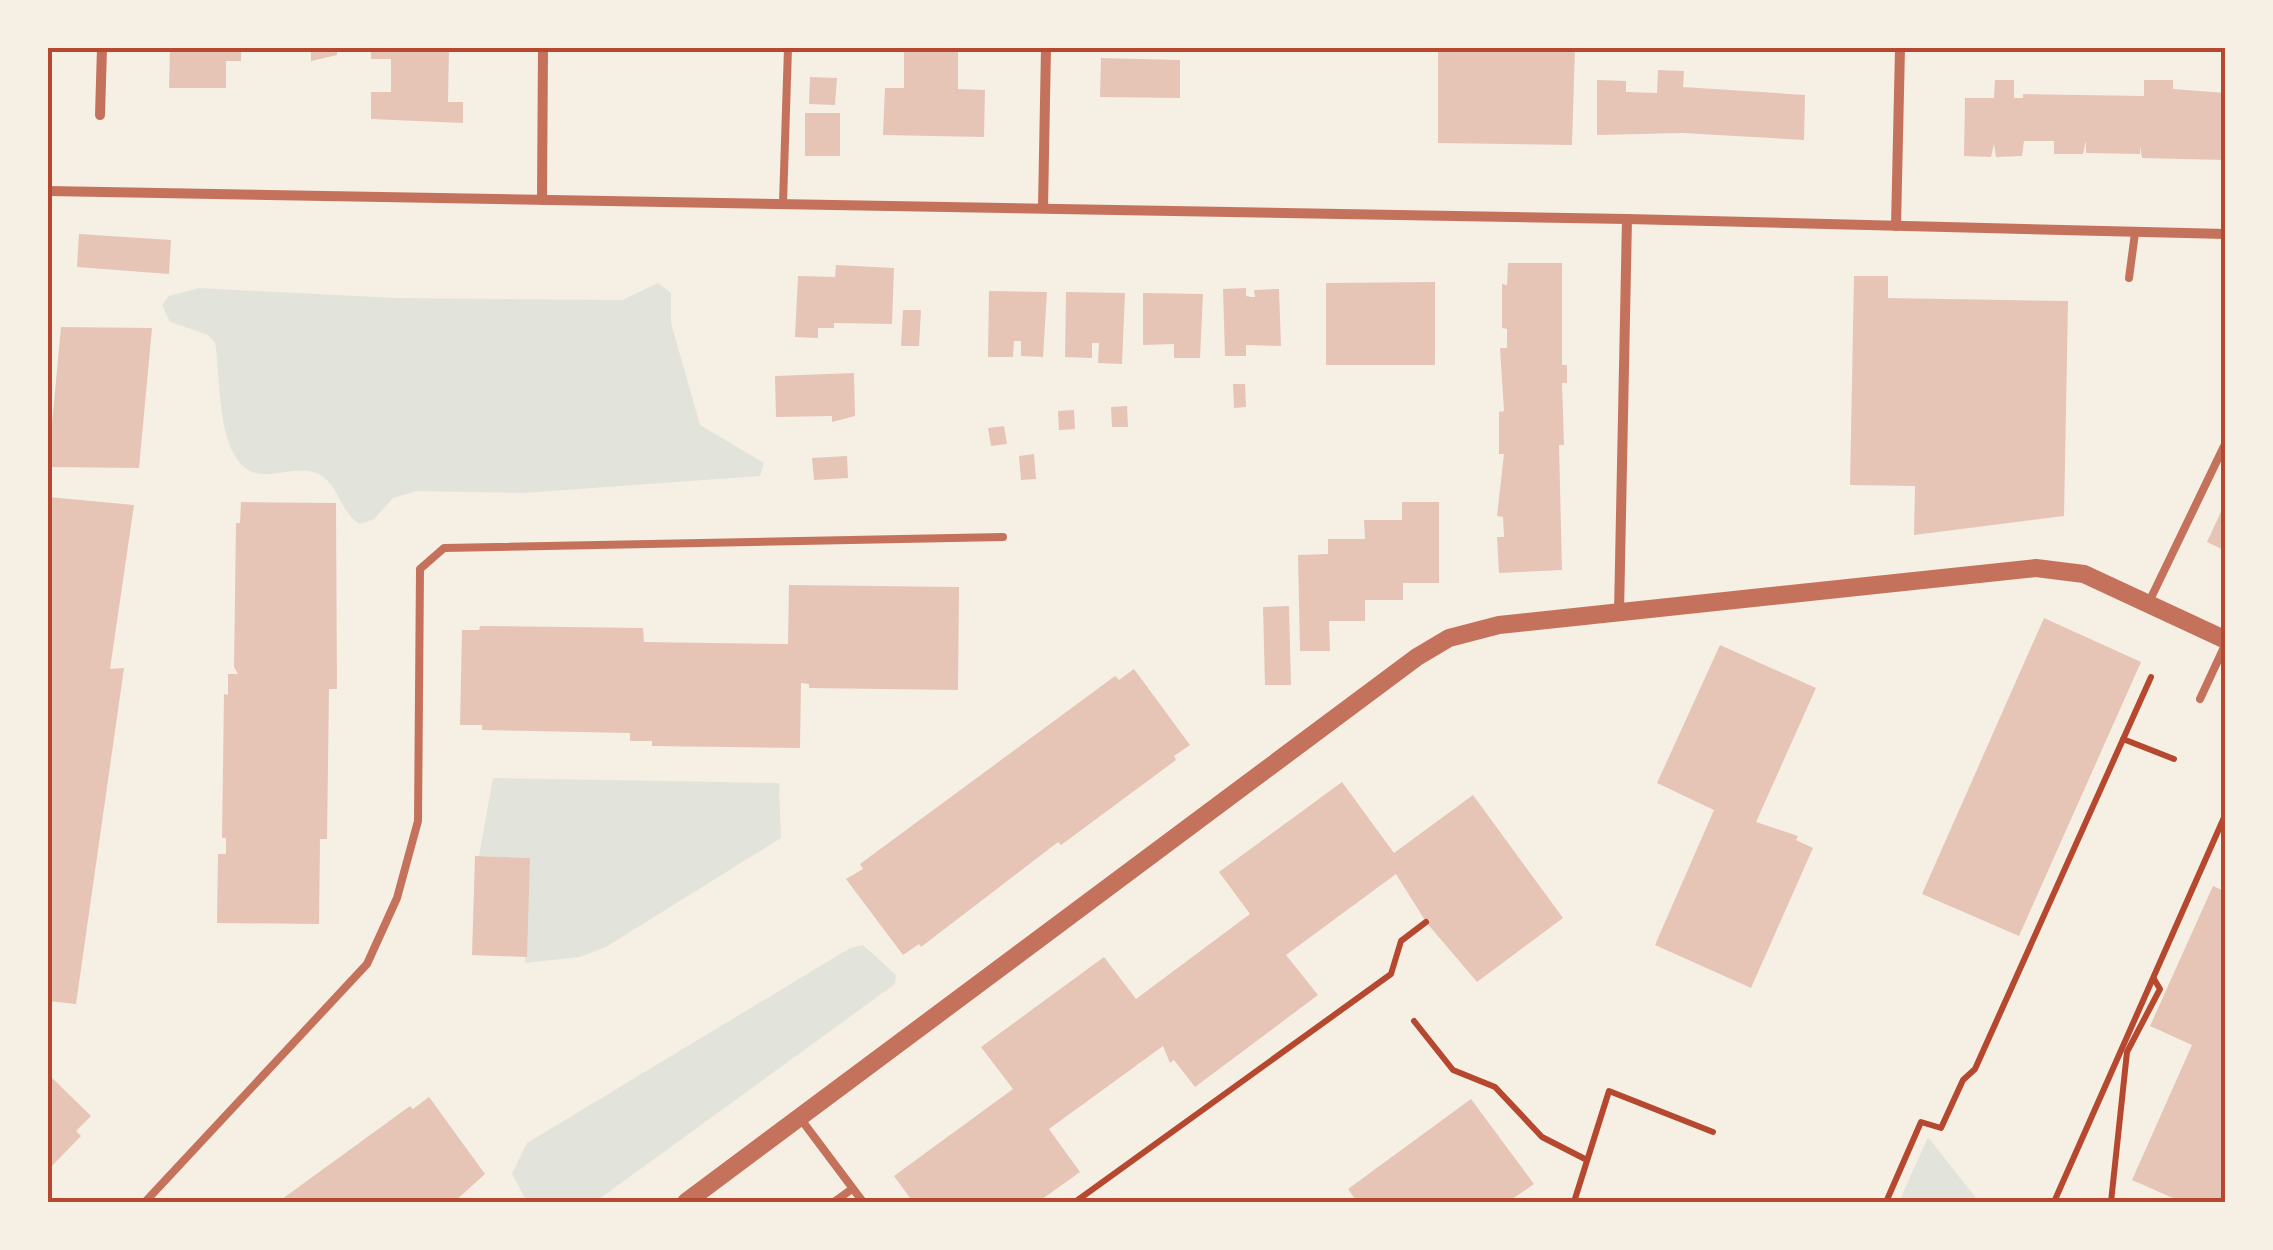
<svg xmlns="http://www.w3.org/2000/svg" width="2273" height="1250" viewBox="0 0 2273 1250" font-family="Raleway,sans-serif">
	<style>
		.green { fill: #e2e4dc }
		.building { fill: #e6c5b7 }
		.lines { fill: none; stroke-linecap: round; stroke-linejoin: round }
		.path { stroke: #b5482f; stroke-width: 6 }
		.service { stroke: #c5725c; stroke-width: 8 }
		.minor { stroke: #c5725c; stroke-width: 10 }
		.tertiary { stroke: #c5725c; stroke-width: 18 }
		.neatline { fill: none; stroke: #b5482f; stroke-width: 4 }
	</style>
	<rect width="100%" height="100%" fill="#f6efe4"/>
	<g class="green">
		<path d="M 658,283 L 671,293 L 671,323 L 700,425 L 764,463 L 760,476 L 523,493 L 417,491 L 393,498 L 374,519 L 360,524 C 341,514 340,488 322,476 C 303,464 281,476 260,474 C 215,468 221,375 215,342 L 208,335 L 170,322 L 162,305 L 169,296 L 199,288 L 395,298 L 622,300 Z"/>
		<polygon points="493,778 779,783 781,838 606,947 580,957 525,963 530,858 479,856"/>
		<polygon points="863,945 896,975 895,984 595,1202 527,1202 512,1174 527,1143 850,948"/>
		<polygon points="1928,1137 1979,1202 1899,1202"/>
	</g>
	<g class="building">
		<polygon points="170,48 241,48 241,61 226,61 226,88 169,88"/>
		<polygon points="311,48 337,48 337,55 311,61"/>
		<polygon points="371,48 449,48 448,102 463,102 463,123 371,119 371,92 391,92 391,59 371,59"/>
		<polygon points="904,48 958,48 958,89 985,90 984,137 883,135 885,88 904,88"/>
		<polygon points="1438,48 1575,48 1572,145 1438,143"/>
		<polygon points="1101,58 1180,60 1180,98 1100,97"/>
		<polygon points="1658,70 1684,71 1683,87 1805,95 1804,140 1682,133 1597,135 1597,80 1626,81 1626,92 1657,93"/>
		<polygon points="810,77 837,78 835,105 809,104"/>
		<polygon points="1995,80 2014,80 2014,98 2023,98 2023,94 2144,96 2144,80 2173,80 2173,89 2226,93 2226,160 2142,158 2140,146 2140,154 2086,153 2086,141 2083,154 2054,154 2054,141 2024,141 2022,156 1996,157 1994,144 1991,157 1964,156 1965,98 1994,98"/>
		<rect x="805" y="113" width="35" height="43"/>
		<polygon points="79,234 171,240 169,274 77,267"/>
		<polygon points="1508,263 1562,263 1562,365 1567,365 1567,383 1562,383 1564,445 1559,445 1562,570 1499,573 1497,537 1504,537 1503,517 1497,516 1504,454 1499,454 1499,412 1504,411 1500,348 1507,348 1507,329 1502,328 1502,284 1507,285"/>
		<polygon points="836,265 894,268 892,324 834,323 834,328 818,328 818,338 795,337 798,276 835,277"/>
		<polygon points="1854,276 1888,276 1888,298 2068,301 2064,516 1914,535 1915,486 1850,485"/>
		<polygon points="1435,282 1435,365 1326,365 1326,283"/>
		<polygon points="1246,288 1246,296 1251,297 1255,297 1254,290 1279,289 1281,346 1246,345 1246,356 1225,356 1223,289"/>
		<polygon points="989,291 1047,292 1043,357 1021,356 1021,341 1014,341 1013,357 988,357"/>
		<polygon points="1066,292 1125,293 1122,364 1098,363 1099,343 1092,343 1092,358 1065,357"/>
		<polygon points="1143,293 1203,294 1200,358 1174,358 1174,344 1143,345"/>
		<polygon points="903,310 921,310 919,346 901,346"/>
		<polygon points="61,327 152,328 139,468 48,467"/>
		<polygon points="854,373 855,416 832,422 832,416 776,417 775,376"/>
		<polygon points="1233,384 1245,384 1246,407 1234,408"/>
		<polygon points="1127,406 1128,427 1112,427 1111,407"/>
		<polygon points="1074,410 1075,429 1059,430 1058,411"/>
		<polygon points="1004,426 1007,444 991,446 988,428"/>
		<polygon points="1034,454 1036,479 1021,480 1019,456"/>
		<polygon points="847,456 848,478 814,480 812,458"/>
		<polygon points="48,497 134,505 110,669 124,668 76,1004 48,1001"/>
		<polygon points="2226,501 2226,551 2207,542"/>
		<polygon points="241,502 336,503 337,689 329,689 327,839 320,839 319,924 217,923 218,854 226,854 226,838 222,838 224,694 228,695 228,674 238,674 234,667 236,523 240,523"/>
		<polygon points="1402,502 1439,502 1439,583 1403,583 1403,600 1365,600 1365,621 1329,621 1330,651 1300,651 1298,555 1328,554 1328,539 1365,539 1364,520 1402,520"/>
		<polygon points="789,585 959,587 958,690 809,688 809,684 801,683 800,748 652,746 652,741 630,741 630,733 482,730 482,725 460,725 462,630 479,630 480,626 643,628 644,642 788,644"/>
		<polygon points="1289,606 1291,685 1265,685 1263,607"/>
		<polygon points="2044,618 2141,662 2019,936 1922,894"/>
		<polygon points="1720,645 1816,688 1756,822 1798,836 1796,840 1813,848 1751,988 1655,945 1714,810 1657,783"/>
		<polygon points="1134,669 1190,745 1174,756 1176,760 1061,845 1058,842 921,947 919,944 903,955 846,879 863,869 860,864 1115,676 1119,680"/>
		<polygon points="1342,782 1394,853 1473,795 1563,918 1477,982 1426,922 1396,874 1286,955 1318,995 1195,1087 1174,1060 1170,1063 1163,1046 1049,1129 1080,1172 1038,1202 913,1202 894,1176 1013,1089 981,1047 1104,957 1136,999 1250,914 1219,872"/>
		<polygon points="475,856 530,858 527,957 472,955"/>
		<polygon points="2213,886 2226,892 2226,1202 2182,1202 2132,1180 2192,1045 2150,1026"/>
		<polygon points="48,1074 91,1116 76,1131 81,1136 48,1170"/>
		<polygon points="429,1097 485,1174 454,1202 278,1202 410,1106 413,1109"/>
		<polygon points="1471,1099 1534,1184 1508,1202 1357,1202 1348,1189"/>
	</g>
	<g class="lines">
		<g class="path">
			<polyline points="2123,739 2174,759"/>
			<polyline points="1414,1021 1453,1070 1495,1087 1542,1137 1587,1160"/>
			<polyline points="1075,1202 1391,974 1401,941 1426,922"/>
			<polyline points="1574,1202 1609,1091 1713,1132"/>
			<polyline points="1886,1202 1921,1122 1941,1128 1963,1080 1975,1069 2151,677"/>
			<polyline points="2054,1202 2226,813"/>
			<polyline points="2111,1202 2127,1052 2160,989 2154,979"/>
		</g>
		<g class="service">
			<polyline points="783,203 788,48"/>
			<polyline points="2129,278 2135,233"/>
			<polyline points="2148,604 2226,442"/>
			<polyline points="2200,699 2226,643"/>
			<polyline points="800,1118 863,1202"/>
			<polyline points="145,1202 367,964 397,898 418,821 420,569 444,548 1003,537"/>
			<polyline points="834,1202 852,1189"/>
		</g>
		<g class="minor">
			<polyline points="100,115 102,48"/>
			<polyline points="48,191 1627,219 2226,234"/>
			<polyline points="542,200 543,48"/>
			<polyline points="1043,207 1046,48"/>
			<polyline points="1896,226 1900,48"/>
			<polyline points="1619,613 1627,219"/>
		</g>
		<polyline class="tertiary" points="686,1202 1417,657 1449,638 1499,625 2036,568 2084,574 2226,640"/>
	</g>
	<rect width="2273" height="1250" fill="none" stroke="#f6efe4" stroke-width="100"/>
	<rect x="50" y="50" width="2173" height="1150" class="neatline"/>
</svg>
